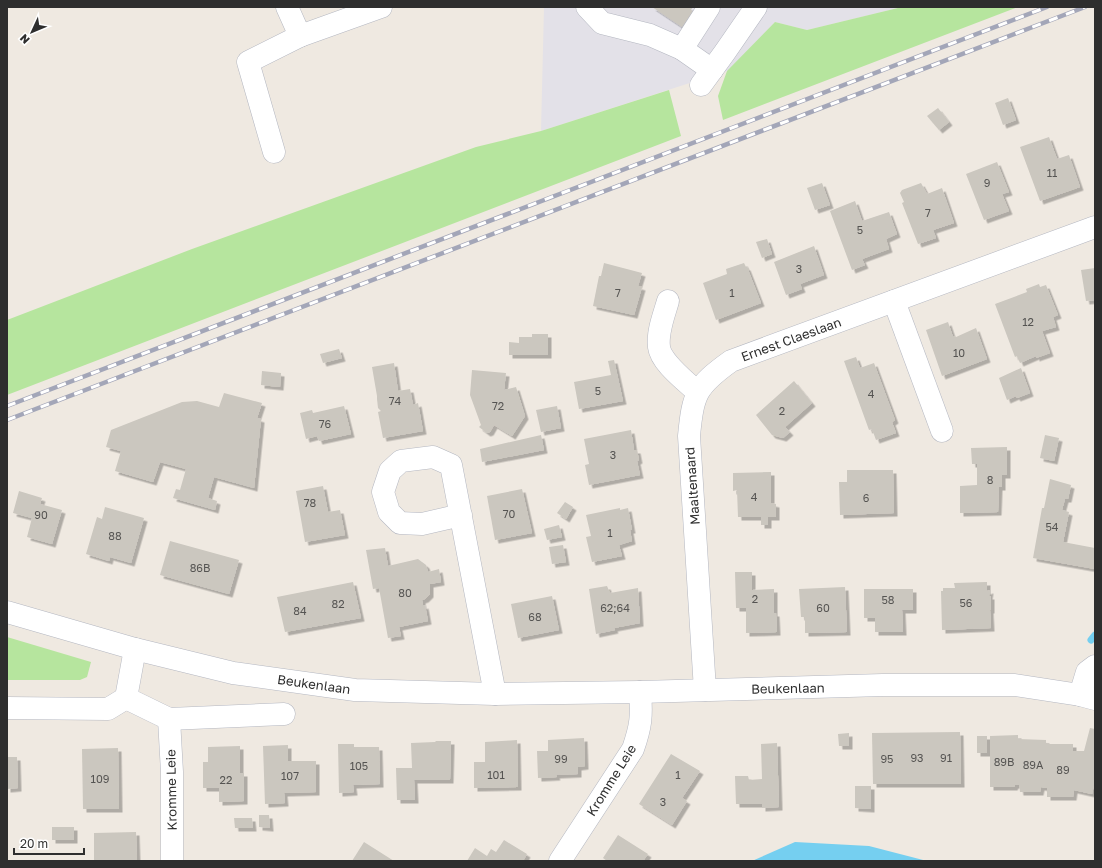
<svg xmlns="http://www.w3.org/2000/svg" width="1102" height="868" viewBox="0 0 1102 868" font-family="'Golos Text',sans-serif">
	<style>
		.industrial { fill: #e3e1e8 }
		.green { fill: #b6e59e }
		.water { fill: #75cff0 }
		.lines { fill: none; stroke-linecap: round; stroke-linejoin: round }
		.stream { stroke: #75cff0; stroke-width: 7 }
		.building { fill: #cbc7bf; filter: url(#shadow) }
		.minor-casing { stroke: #b4b7c1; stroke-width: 23 }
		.minor { stroke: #fff; stroke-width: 22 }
		.rail-casing { stroke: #a3a6b8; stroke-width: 4.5 }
		.rail { stroke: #fff; stroke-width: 3; stroke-dasharray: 9; stroke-linecap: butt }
		.labels { text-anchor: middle; stroke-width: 3.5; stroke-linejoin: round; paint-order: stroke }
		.number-label { font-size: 11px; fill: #555452 }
		.street-label { font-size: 13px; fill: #2e2e2e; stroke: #fff }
	</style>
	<defs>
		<filter id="shadow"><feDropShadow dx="3.5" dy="3.5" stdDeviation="0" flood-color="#0004"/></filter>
	</defs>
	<rect width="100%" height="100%" fill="#efe9e1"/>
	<polygon class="industrial" points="544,7 902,7 807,30 775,22 730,70 541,131"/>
	<g class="green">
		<polygon points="902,7 1018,7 723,120 718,96 727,71 775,22 807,30"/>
		<polygon points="669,90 681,136 7,395 7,320 192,249 476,147 541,131"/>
		<polygon points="7,637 91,662 87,677 80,680 7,680"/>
	</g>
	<polygon class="water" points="795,842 869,846 927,861 752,861"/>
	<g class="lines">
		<polyline class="stream" points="1091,640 1095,635"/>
	</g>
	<g class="building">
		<polygon points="652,7 693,7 691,10 693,11 682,27"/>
		<polygon points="1008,98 1016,120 1003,125 995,103"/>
		<polygon points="938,108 949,122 939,130 927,116"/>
		<polygon points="1049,137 1057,159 1069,155 1080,187 1040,201 1020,147"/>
		<polygon points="997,162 1009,192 1002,194 1009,211 984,220 966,174"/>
		<polygon points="822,183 830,205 815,210 807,188"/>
		<polygon points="921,183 927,194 942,188 954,223 933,230 936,238 918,244 902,203 904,202 900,193 902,190"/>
		<polygon points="855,201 862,221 889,212 897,234 886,239 889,249 862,259 865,265 852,270 830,211"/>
		<polygon points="767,239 772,254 762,258 756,242"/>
		<polygon points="814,246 824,275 800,284 802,289 786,295 774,262"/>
		<polygon points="604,263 642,273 638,286 642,287 634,315 593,306 599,276 601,276"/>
		<polygon points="744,263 746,267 747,267 761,303 716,320 703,283 727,274 726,269"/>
		<polygon points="1095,268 1095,300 1086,301 1081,270"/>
		<polygon points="1039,284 1040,287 1046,285 1058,315 1053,317 1056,327 1042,331 1050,353 1036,358 1036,356 1020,363 1017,356 1015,357 995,304 1027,292 1026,289"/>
		<polygon points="948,322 953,337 955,336 956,337 976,328 987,359 942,376 926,330"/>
		<polygon points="532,334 548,334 548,355 509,355 509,342 519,343 519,337 532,337"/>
		<polygon points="339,349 342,358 323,363 320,354"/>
		<polygon points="856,357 860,368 874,363 895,420 892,422 896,433 876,440 872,429 869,430 844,361"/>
		<polygon points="614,360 623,401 579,409 574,382 611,375 608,361"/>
		<polygon points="394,363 398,391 410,389 413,405 418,403 423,431 383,438 378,412 381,411 378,408 377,399 377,396 372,367"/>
		<polygon points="1021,368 1030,393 1017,398 1016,396 1007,400 999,378"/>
		<polygon points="472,370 506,373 504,390 516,387 525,416 512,436 494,425 490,432 487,433 479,427 481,425 470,395"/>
		<polygon points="262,371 281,373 280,387 261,385"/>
		<polygon points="794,381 812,403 785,427 790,432 783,438 772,435 756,415"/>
		<polygon points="224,393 262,403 257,418 261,419 254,488 214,477 208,498 217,501 215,510 173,498 176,489 180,490 186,469 160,462 153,482 115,471 121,451 106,447 111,430 182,402 197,401 219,407"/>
		<polygon points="344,406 351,434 319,441 317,436 306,439 300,413 312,410 313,413"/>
		<polygon points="557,406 561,428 541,432 536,410"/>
		<polygon points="631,430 634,450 637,450 639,460 637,461 640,475 589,485 585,465 589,464 584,439"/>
		<polygon points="541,435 544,450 482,462 480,449"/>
		<polygon points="1045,435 1059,438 1054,461 1040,458"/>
		<polygon points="1007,447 1007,475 1002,475 1002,487 999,487 998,512 960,513 960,486 977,485 977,464 972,464 971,448"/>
		<polygon points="847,470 893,470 894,513 840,515 839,482 847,482"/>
		<polygon points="771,472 771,503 776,504 776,517 768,517 768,525 761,525 761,517 738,517 737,490 733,491 733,473"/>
		<polygon points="1050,479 1071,485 1068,499 1065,499 1062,510 1069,512 1063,542 1095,548 1095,569 1033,558 1042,508 1044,508"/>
		<polygon points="323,486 328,512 340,510 345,535 305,542 296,491"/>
		<polygon points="522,489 532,533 495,540 487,496"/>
		<polygon points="19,491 42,498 40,504 62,510 52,544 27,537 32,518 13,513"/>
		<polygon points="565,502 573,507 566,519 557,513"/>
		<polygon points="105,507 144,518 131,563 110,557 109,561 86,554 97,517 102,519"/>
		<polygon points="620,508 620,510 628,508 632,530 630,530 632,541 619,545 622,556 592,562 586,537 591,536 586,515"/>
		<polygon points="559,525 562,537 547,540 544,529"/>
		<polygon points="170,541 239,560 229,594 160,575"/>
		<polygon points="563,545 566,562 552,564 549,547"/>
		<polygon points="385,548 388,566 418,559 426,565 428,572 439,569 441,582 430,584 430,594 425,599 422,600 423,606 425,605 428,621 399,627 401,636 388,638 379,588 373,589 366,550"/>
		<polygon points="735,572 752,572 752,590 774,589 774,613 776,613 777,632 746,633 746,608 736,608"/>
		<polygon points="353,582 361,618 285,632 277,597"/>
		<polygon points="987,582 987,591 990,590 989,596 991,596 991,610 990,610 991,628 942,630 941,591 943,591 943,588 955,588 954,583"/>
		<polygon points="607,586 610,593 638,588 640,623 614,628 615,630 596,634 589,589"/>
		<polygon points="845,587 847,632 805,633 805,617 801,617 799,589"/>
		<polygon points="864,589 913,589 913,610 902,610 903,632 875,632 875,618 864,618"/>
		<polygon points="552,596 559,630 518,638 511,604"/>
		<polygon points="1090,728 1095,729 1095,781 1092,794 1074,790 1073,797 1047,797 1047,788 1041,787 1040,792 1020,792 1019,785 1015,785 1014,787 990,787 990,736 1018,735 1018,739 1046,740 1046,744 1073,744 1073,751 1084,751"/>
		<polygon points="960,732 961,784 873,784 872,733"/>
		<polygon points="849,733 849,746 839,746 838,734"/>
		<rect x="977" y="736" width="10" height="17"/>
		<polygon points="584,738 585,766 578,767 578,774 556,775 557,777 538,778 537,751 548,751 548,740"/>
		<polygon points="517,740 518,787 474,788 474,762 485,762 485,742"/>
		<polygon points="436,741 451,741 450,780 414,780 415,800 397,800 396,768 412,768 411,743 435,742"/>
		<polygon points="777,743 779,807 762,808 762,804 736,804 735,776 748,776 749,780 762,779 761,744"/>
		<polygon points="338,744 354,744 354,747 379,747 380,784 353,785 354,792 339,793"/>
		<polygon points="288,745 288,761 316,761 316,792 284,793 285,803 265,804 263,746"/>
		<polygon points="240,746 240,773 244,773 244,801 219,802 219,788 203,788 203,762 208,762 208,747"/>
		<polygon points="118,748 119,809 83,809 82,749"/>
		<polygon points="671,754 700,771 682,798 687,801 672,825 639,804"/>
		<polygon points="7,757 17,757 18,788 7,789"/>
		<polygon points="855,786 871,786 871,809 855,808"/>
		<polygon points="259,815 269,815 270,828 259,827"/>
		<polygon points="234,818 252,818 253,828 235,828"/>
		<rect x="52" y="827" width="22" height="13"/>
		<polygon points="136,832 137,861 94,861 94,833"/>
		<polygon points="618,835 648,854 643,861 607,861 603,858"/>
		<polygon points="504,840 527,854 523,861 467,861 475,848 487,856 491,849 496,852"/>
		<polygon points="364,842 394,861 352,861"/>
	</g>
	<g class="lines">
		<g class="minor-casing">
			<g id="minor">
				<polyline points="287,7 300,36 381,7"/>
				<polyline points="587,7 602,23 650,35 682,49 712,70"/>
				<polyline points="682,49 709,7"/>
				<polyline points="701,85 725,52 756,7"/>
				<polyline points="274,152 248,62 300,36"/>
				<path d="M 668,301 C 664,315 657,332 659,347 C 661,363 686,381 697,392"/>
				<polyline points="894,301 942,431"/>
				<polyline points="461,515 422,524 400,523 389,512 383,492 390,471 401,461 433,457 451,465 495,694"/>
				<polyline points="7,612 135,649 233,673 355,690 495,694 640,692 883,685 1015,685 1080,695 1095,699"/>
				<path d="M 705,690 L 689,436 C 693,394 696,386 731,361 L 1095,227"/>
				<polyline points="1080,695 1087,672 1095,666"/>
				<polyline points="126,698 169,719 284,714"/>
				<polyline points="126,698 135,649"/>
				<polyline points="7,708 108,709 126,698"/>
				<polyline points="169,719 172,772 172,861"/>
				<path d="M 560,861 L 633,749 C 641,726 642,716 640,692"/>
			</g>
		</g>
		<use href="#minor" class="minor"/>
		<g class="rail-casing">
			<g id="rail">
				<polyline points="7,406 1047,7"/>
				<polyline points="7,420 1085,7"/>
			</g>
		</g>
		<use href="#rail" class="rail"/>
	</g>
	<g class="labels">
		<g class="number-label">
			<text x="1052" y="177">11</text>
			<text x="987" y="187">9</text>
			<text x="928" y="217">7</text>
			<text x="860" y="234">5</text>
			<text x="799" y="273">3</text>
			<text x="618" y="297">7</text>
			<text x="732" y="297">1</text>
			<text x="1028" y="326">12</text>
			<text x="959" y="357">10</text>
			<text x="598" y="395">5</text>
			<text x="871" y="398">4</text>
			<text x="395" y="405">74</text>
			<text x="498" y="410">72</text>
			<text x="782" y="415">2</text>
			<text x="325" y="428">76</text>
			<text x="613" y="459">3</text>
			<text x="990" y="484">8</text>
			<text x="754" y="501">4</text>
			<text x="866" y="502">6</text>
			<text x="310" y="507">78</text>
			<text x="509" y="518">70</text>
			<text x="41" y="519">90</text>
			<text x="1052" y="531">54</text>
			<text x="610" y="537">1</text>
			<text x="115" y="540">88</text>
			<text x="200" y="572">86B</text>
			<text x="405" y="597">80</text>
			<text x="755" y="603">2</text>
			<text x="888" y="604">58</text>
			<text x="966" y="607">56</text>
			<text x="338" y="608">82</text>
			<text x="615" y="612">62;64</text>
			<text x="823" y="612">60</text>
			<text x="300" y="615">84</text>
			<text x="535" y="621">68</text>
			<text x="917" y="762">93</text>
			<text x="946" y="762">91</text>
			<text x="561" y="763">99</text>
			<text x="887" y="763">95</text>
			<text x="1004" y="766">89B</text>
			<text x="1033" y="769">89A</text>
			<text x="359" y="770">105</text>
			<text x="1063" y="774">89</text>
			<text x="496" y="779">101</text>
			<text x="678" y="779">1</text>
			<text x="290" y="780">107</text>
			<text x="100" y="783">109</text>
			<text x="226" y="784">22</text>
			<text x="663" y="806">3</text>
		</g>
		<g class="street-label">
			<text transform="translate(791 339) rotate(-20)" y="5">Ernest Claeslaan</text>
			<text transform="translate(692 486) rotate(-94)" y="5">Maaltenaard</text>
			<text transform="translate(314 684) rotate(8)" y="5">Beukenlaan</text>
			<text transform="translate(788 688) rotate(-1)" y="5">Beukenlaan</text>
			<text transform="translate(611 780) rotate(-58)" y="5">Kromme Leie</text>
			<text transform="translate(171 790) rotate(-91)" y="5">Kromme Leie</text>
		</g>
	</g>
	<rect width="1102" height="868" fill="none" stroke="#2e2e2e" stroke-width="16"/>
	<g transform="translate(32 32) rotate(226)" stroke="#ffffff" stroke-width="3" paint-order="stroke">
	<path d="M0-3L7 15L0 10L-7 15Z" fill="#2e2e2e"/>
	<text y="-6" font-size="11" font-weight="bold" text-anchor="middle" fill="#2e2e2e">N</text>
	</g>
	<path d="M14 848v6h70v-6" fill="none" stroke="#2e2e2e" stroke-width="2"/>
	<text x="20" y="848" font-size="12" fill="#2e2e2e" stroke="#ffffff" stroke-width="3" paint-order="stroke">20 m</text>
</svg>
